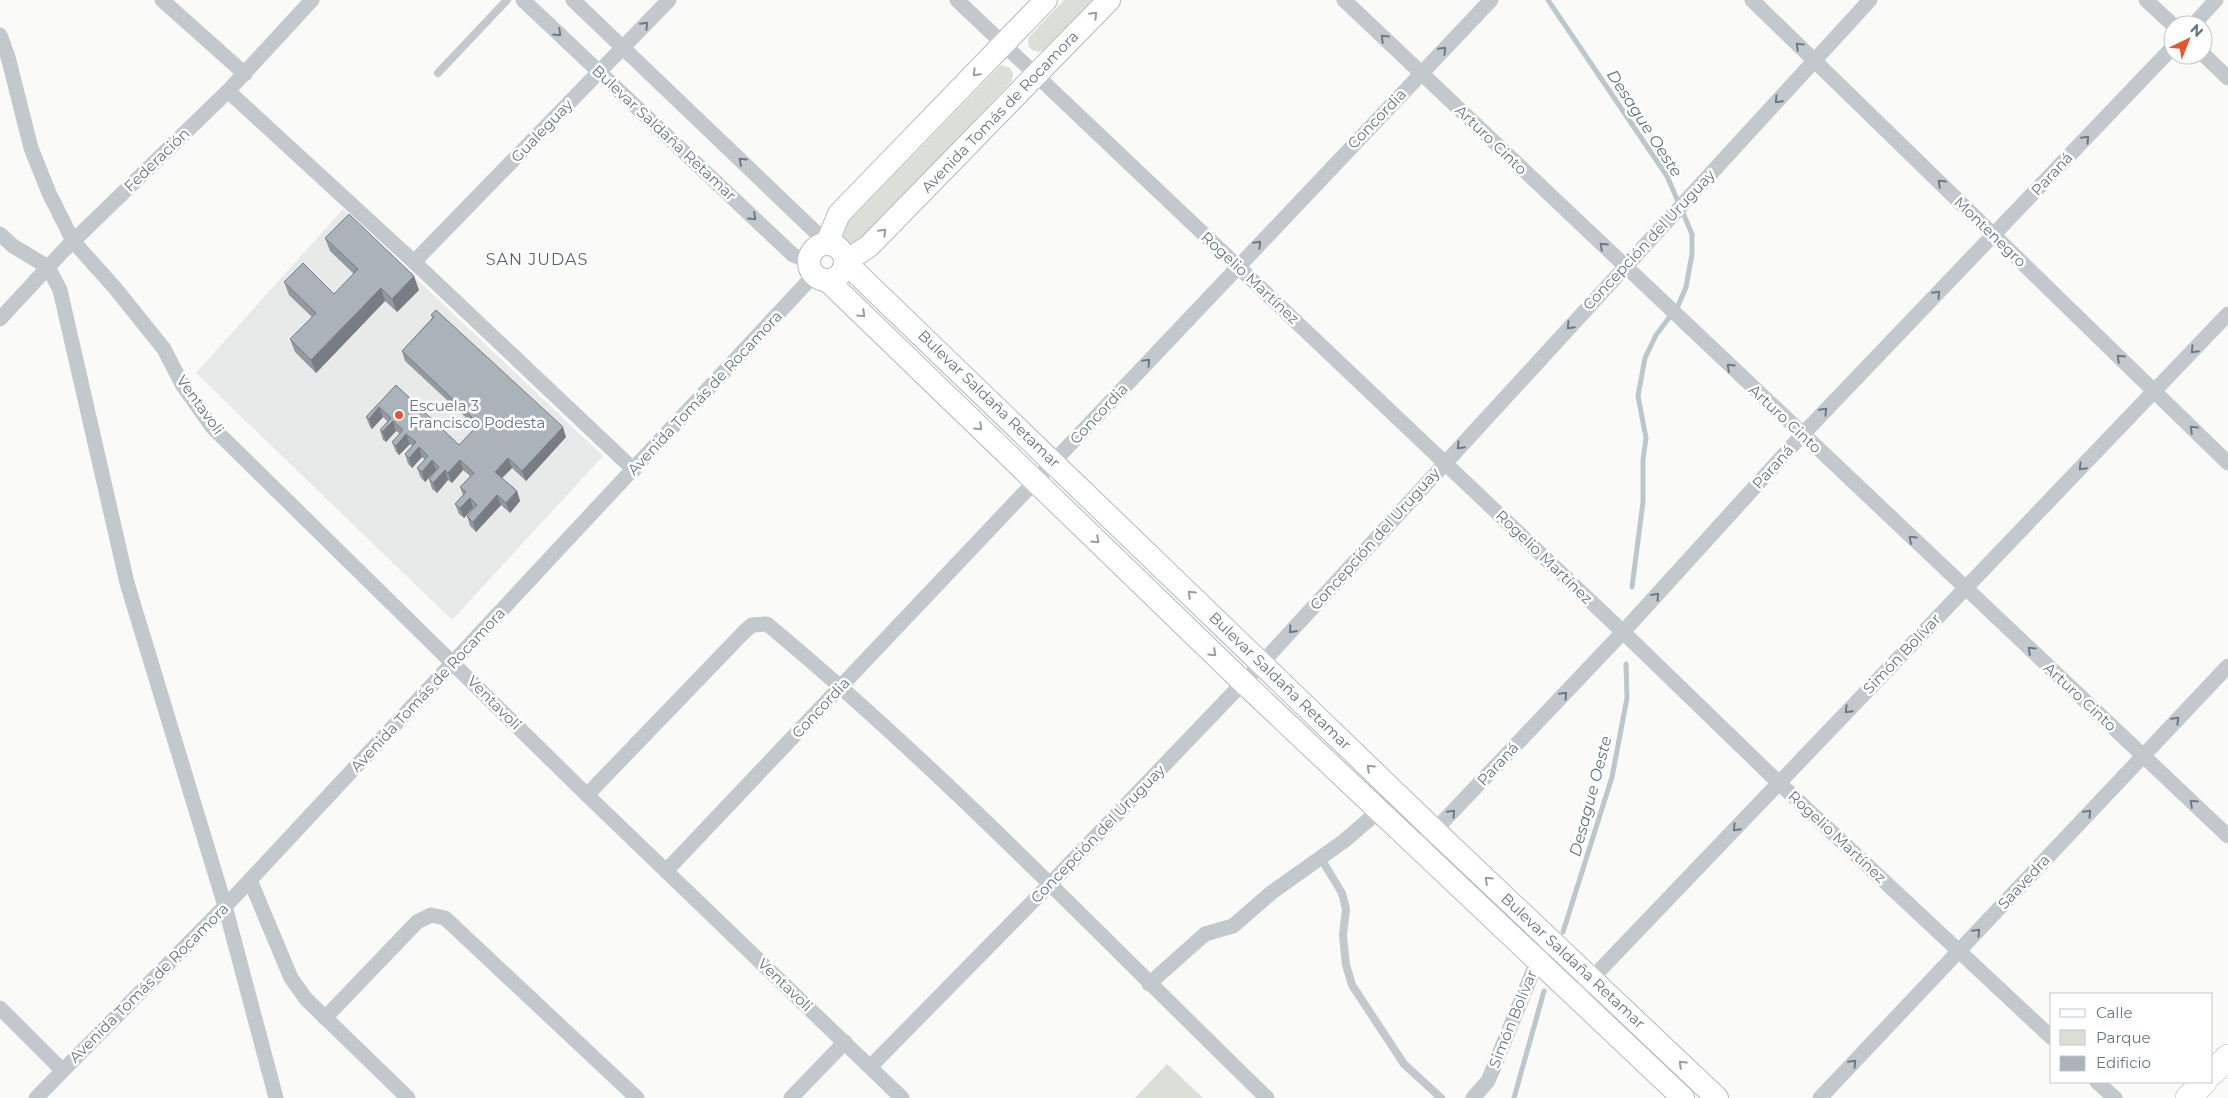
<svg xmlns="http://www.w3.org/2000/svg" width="2228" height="1098" viewBox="0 0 2228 1098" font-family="Montserrat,sans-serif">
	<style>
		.built { fill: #e8e9e9 }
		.green { fill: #dadfd7 }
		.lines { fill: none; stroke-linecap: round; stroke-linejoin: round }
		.stream { stroke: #bbc7cb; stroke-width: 5 }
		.secondary-casing { stroke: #b3babf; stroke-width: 24 }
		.primary-casing { stroke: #b5babe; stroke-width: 26 }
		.lane { stroke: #c3c8cc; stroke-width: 8 }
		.street { stroke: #c3c8cc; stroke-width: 15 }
		.secondary { stroke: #fff; stroke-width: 22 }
		.primary { stroke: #fff; stroke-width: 25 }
		.wall { fill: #929a9f }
		.shaded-wall { fill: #777d82 }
		.building { fill: #aab3b9; stroke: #777d82 }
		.oneway { stroke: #939fa8 }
		.oneway2 { stroke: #6a7a87 }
		.poi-dot { fill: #e4572e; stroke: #fff; stroke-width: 2 }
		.labels { text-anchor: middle; stroke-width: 5; stroke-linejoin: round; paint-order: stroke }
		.street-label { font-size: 15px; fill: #657683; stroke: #fff }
		.poi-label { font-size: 15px; fill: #657683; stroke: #fff; text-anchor: start }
		.water-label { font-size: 16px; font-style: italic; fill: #60757c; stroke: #fff }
		.neighbourhood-label { font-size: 16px; letter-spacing: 1px; fill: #57646e; stroke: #fff }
	</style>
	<rect width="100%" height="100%" fill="#fafaf8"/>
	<polygon class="built" points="343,209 603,456 452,620 196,373"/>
	<g class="green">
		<path d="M 1064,0 L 1094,0 L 1044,51 C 1033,53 1026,49 1029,37 Z"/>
		<polygon points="1001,65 1010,68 1013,73 1012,81 860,241 849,243 845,241 842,232 844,226"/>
		<polygon points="1167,1064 1203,1098 1135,1098"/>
	</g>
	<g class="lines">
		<g class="stream">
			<polyline points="1548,0 1667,176 1692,234 1692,254 1686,287 1678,306 1656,335 1645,358 1638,396 1646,438 1643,460 1643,502 1632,587"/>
			<polyline points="1563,932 1612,777 1627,698 1626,664"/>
			<polyline points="1514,1098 1544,991"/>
		</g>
		<g class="secondary-casing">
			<g id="secondary">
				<polyline points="1109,0 869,246 845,262 1435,831 1717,1098"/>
				<polyline points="827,243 839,214 1046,0"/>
				<circle cx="827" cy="262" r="18"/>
				<polyline points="827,280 1243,682 1683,1098"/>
			</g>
		</g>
		<g class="primary-casing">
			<g id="primary">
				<polyline points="2212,1073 2228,1057"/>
				<polyline points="2188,1098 2204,1082"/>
			</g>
		</g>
		<g class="lane">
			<polyline points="438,73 507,0"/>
			<polyline points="1320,857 1342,893 1346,909 1343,935 1346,965 1352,985 1404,1064 1441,1098"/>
		</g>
		<g class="street">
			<polyline points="162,0 245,74"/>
			<polyline points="523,0 793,255 809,262"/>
			<polyline points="573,0 827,243"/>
			<polyline points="957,0 1623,632 1779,783 2052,1038"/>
			<polyline points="1344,0 2228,836"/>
			<polyline points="1752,0 2228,463"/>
			<polyline points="2146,0 2173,25"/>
			<polyline points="2193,25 2216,0"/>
			<polyline points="0,35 8,57 31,148 49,193 73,241 115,288 164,349 183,386 213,428 587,795 902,1098"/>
			<polyline points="2203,54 2228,78"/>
			<polyline points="228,91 414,262 634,470"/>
			<polyline points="0,234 13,246 48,267 60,290 127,583 225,906 276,1098"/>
			<polyline points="414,262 669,0"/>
			<polyline points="0,319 64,250 228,91 312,0"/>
			<path d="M 587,795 L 744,632 L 752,625 L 767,624 C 944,771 1102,938 1267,1098"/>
			<polyline points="1418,848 1623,632 1802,435 2173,47"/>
			<polyline points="666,871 1491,0"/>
			<polyline points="250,880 291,978 306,999 408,1098"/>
			<polyline points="1149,984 1205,934 1233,926 1271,893 1344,841 1379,811"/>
			<polyline points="1576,995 2228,314"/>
			<polyline points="0,1008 62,1070"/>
			<polyline points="325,1018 417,922 431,915 445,918 637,1098"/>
			<polyline points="870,1067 1051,883 1262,663 1870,0"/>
			<polyline points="2097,1082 2115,1098"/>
			<polyline points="36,1098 237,894 814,275"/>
			<polyline points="791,1098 845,1042"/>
			<polyline points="1473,1098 1488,1081 1541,952"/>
			<polyline points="1820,1098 2228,666"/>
		</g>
		<use href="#secondary" class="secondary"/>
		<use href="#primary" class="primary"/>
	</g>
	<g class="wall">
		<polygon points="325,238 419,290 397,312 385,301 316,373 295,352 290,339 312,317 289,295 284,282 334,294 354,274 330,251"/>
		<polygon points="431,315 566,437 526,481 512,468 502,478 517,491 520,501 510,513 501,505 476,532 470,526 467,516 474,508 473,508 464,518 459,514 455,504 463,495 460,487 470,476 463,470 452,483 448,480 437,493 432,489 429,479 436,470 425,482 421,478 417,468 425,460 422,457 412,468 408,464 405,454 412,446 410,444 399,455 396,452 392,442 400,434 396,431 386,442 383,440 380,430 388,422 383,417 372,429 370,427 366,417 396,385 459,445 476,427 405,361 402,351 432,318"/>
	</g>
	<g class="shaded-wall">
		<polygon points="414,276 419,290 397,312 392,299"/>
		<polygon points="381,288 385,301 316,373 311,360"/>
		<polygon points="379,407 383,417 372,429 369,419"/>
		<polygon points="393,421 396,431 386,442 382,432"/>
		<polygon points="563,427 566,437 526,481 522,471"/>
		<polygon points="406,434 410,444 399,455 396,446"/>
		<polygon points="419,447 422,457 412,468 409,458"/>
		<polygon points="508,458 512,468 499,481 495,472"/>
		<polygon points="432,460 436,470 425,482 422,472"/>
		<polygon points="460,460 463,470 452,483 448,473"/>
		<polygon points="445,470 448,480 437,493 433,483"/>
		<polygon points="517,491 520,501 510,513 506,503"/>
		<polygon points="497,495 501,505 476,532 473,522"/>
		<polygon points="470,498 473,508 464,518 460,508"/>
	</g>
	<g class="building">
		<polygon points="349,214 414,276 392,299 381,288 311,360 290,339 316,313 284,282 303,263 334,294 358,269 325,238"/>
		<polygon points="436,310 563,427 522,471 508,458 495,472 517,491 506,503 497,495 473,522 467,516 477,505 470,498 460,508 455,504 466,492 460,487 474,473 460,460 448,473 445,470 433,483 429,479 439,467 432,460 422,472 417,468 428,456 419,447 409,458 405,454 416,442 406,434 396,446 392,442 403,430 393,421 382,432 380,430 391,418 379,407 369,419 366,417 396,385 459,445 479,424 402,351 434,317 431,315"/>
	</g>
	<defs><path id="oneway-chevron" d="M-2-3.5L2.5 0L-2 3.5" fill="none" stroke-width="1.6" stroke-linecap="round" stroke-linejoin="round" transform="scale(1.25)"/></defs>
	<g class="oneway">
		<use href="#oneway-chevron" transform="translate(1094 15) rotate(-46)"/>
		<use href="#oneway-chevron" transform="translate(976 73) rotate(134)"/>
		<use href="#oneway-chevron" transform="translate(883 232) rotate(-46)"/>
		<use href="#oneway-chevron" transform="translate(862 314) rotate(44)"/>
		<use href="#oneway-chevron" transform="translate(979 427) rotate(44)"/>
		<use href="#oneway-chevron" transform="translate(1096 540) rotate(44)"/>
		<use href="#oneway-chevron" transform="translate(1191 594) rotate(-136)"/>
		<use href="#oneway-chevron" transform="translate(1213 653) rotate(44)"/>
		<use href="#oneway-chevron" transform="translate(1370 768) rotate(-136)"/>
		<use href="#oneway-chevron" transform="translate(1488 880) rotate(-137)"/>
		<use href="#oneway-chevron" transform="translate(1682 1064) rotate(-136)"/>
	</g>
	<g class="oneway2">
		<use href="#oneway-chevron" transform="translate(645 25) rotate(-46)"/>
		<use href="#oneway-chevron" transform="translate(558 33) rotate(43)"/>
		<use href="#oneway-chevron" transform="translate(1384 38) rotate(-136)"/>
		<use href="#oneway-chevron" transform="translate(1799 46) rotate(-136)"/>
		<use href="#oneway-chevron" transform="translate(1443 50) rotate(-46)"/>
		<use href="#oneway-chevron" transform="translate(1778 100) rotate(133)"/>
		<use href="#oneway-chevron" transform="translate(2086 139) rotate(-47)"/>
		<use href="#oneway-chevron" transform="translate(742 161) rotate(-137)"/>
		<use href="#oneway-chevron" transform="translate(1941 183) rotate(-136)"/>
		<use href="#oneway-chevron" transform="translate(753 217) rotate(43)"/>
		<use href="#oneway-chevron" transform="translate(1258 244) rotate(-46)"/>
		<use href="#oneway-chevron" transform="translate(1603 246) rotate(-136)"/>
		<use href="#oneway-chevron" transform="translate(1937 294) rotate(-46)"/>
		<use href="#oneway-chevron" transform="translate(1570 326) rotate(133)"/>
		<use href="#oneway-chevron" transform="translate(2194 350) rotate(133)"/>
		<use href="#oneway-chevron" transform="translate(2120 358) rotate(-136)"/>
		<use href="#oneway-chevron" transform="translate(1147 362) rotate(-47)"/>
		<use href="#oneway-chevron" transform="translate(1730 367) rotate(-137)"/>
		<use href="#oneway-chevron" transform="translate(1824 411) rotate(-46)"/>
		<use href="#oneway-chevron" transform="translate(2193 429) rotate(-136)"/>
		<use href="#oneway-chevron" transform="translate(1460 446) rotate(133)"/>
		<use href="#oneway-chevron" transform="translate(2082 467) rotate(134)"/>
		<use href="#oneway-chevron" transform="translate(1912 539) rotate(-137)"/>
		<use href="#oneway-chevron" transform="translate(1656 596) rotate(-48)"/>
		<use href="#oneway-chevron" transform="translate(1292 630) rotate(132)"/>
		<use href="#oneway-chevron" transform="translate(2031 650) rotate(-137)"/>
		<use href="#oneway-chevron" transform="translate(1564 695) rotate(-47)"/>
		<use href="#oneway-chevron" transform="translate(1848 710) rotate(134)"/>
		<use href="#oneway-chevron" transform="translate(2176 720) rotate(-46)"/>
		<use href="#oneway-chevron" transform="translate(2193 803) rotate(-137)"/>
		<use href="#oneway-chevron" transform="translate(1452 813) rotate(-47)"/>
		<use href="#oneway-chevron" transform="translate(2088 813) rotate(-47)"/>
		<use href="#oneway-chevron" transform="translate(1736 828) rotate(134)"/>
		<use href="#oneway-chevron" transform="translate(1977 932) rotate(-47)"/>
		<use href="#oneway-chevron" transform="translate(1853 1063) rotate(-47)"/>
	</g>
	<circle class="poi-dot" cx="399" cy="415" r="5"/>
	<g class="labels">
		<g class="street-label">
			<text transform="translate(1000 112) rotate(-46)" y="5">Avenida Tomás de Rocamora</text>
			<text transform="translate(1377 119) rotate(-46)" y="5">Concordia</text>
			<text transform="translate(542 131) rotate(-46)" y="5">Gualeguay</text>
			<text transform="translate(664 133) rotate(43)" y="5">Bulevar Saldaña Retamar</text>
			<text transform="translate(1491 140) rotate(44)" y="5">Arturo Cinto</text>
			<text transform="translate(157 160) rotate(-44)" y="5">Federación</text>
			<text transform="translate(2052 174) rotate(-47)" y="5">Paraná</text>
			<text transform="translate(1990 232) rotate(44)" y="5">Montenegro</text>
			<text transform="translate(1649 240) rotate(-47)" y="5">Concepción del Uruguay</text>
			<text transform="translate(1250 278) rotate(43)" y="5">Rogelio Martínez</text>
			<text transform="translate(705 393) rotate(-47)" y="5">Avenida Tomás de Rocamora</text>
			<text transform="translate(989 399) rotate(44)" y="5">Bulevar Saldaña Retamar</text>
			<text transform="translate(200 405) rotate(54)" y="5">Ventavoli</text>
			<text transform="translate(1099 414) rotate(-47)" y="5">Concordia</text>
			<text transform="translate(1785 419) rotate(43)" y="5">Arturo Cinto</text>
			<text transform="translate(1773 467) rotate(-48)" y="5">Paraná</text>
			<text transform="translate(1375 539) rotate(-48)" y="5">Concepción del Uruguay</text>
			<text transform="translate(1544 557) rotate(44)" y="5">Rogelio Martínez</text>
			<text transform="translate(1902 654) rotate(-46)" y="5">Simón Bolívar</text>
			<text transform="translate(1280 681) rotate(44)" y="5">Bulevar Saldaña Retamar</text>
			<text transform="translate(428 690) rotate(-47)" y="5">Avenida Tomás de Rocamora</text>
			<text transform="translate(2080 697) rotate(43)" y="5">Arturo Cinto</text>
			<text transform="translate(494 703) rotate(45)" y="5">Ventavoli</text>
			<text transform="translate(821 708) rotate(-47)" y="5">Concordia</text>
			<text transform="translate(1498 764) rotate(-47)" y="5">Paraná</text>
			<text transform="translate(1098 834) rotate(-46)" y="5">Concepción del Uruguay</text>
			<text transform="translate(1837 837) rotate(43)" y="5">Rogelio Martínez</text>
			<text transform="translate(2024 882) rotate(-47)" y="5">Saavedra</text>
			<text transform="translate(1573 961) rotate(43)" y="5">Bulevar Saldaña Retamar</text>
			<text transform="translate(149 983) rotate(-45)" y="5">Avenida Tomás de Rocamora</text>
			<text transform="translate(785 985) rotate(44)" y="5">Ventavoli</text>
			<text transform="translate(1513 1019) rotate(-68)" y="5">Simón Bolívar</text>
		</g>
		<g class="poi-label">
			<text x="409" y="411">Escuela 3<tspan x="409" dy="17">Francisco Podesta</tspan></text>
		</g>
		<g class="water-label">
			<text transform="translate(1645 123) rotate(57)" y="6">Desague Oeste</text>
			<text transform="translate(1590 796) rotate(-75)" y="6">Desague Oeste</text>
		</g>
		<g class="neighbourhood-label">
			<text x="537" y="265">SAN JUDAS</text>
		</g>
	</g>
	<rect x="2050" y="993" width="162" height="90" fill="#ffffff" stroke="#c1c8cd"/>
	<rect x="2060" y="1009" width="25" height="8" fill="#ffffff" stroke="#c1c8cd"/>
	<text x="2096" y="1018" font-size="15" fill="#657683">Calle</text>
	<rect x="2060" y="1030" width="25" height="15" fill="#dadfd7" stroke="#c1c8cd"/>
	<text x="2096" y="1043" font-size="15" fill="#657683">Parque</text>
	<rect x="2060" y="1056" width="25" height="15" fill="#aab3b9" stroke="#c1c8cd"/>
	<text x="2096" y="1068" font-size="15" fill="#657683">Edificio</text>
	<g transform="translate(2188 40) rotate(43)"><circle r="24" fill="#ffffff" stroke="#c1c8cd"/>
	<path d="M0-4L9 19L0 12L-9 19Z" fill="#e4572e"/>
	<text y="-8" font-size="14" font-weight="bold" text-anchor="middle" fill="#657683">N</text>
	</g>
</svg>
